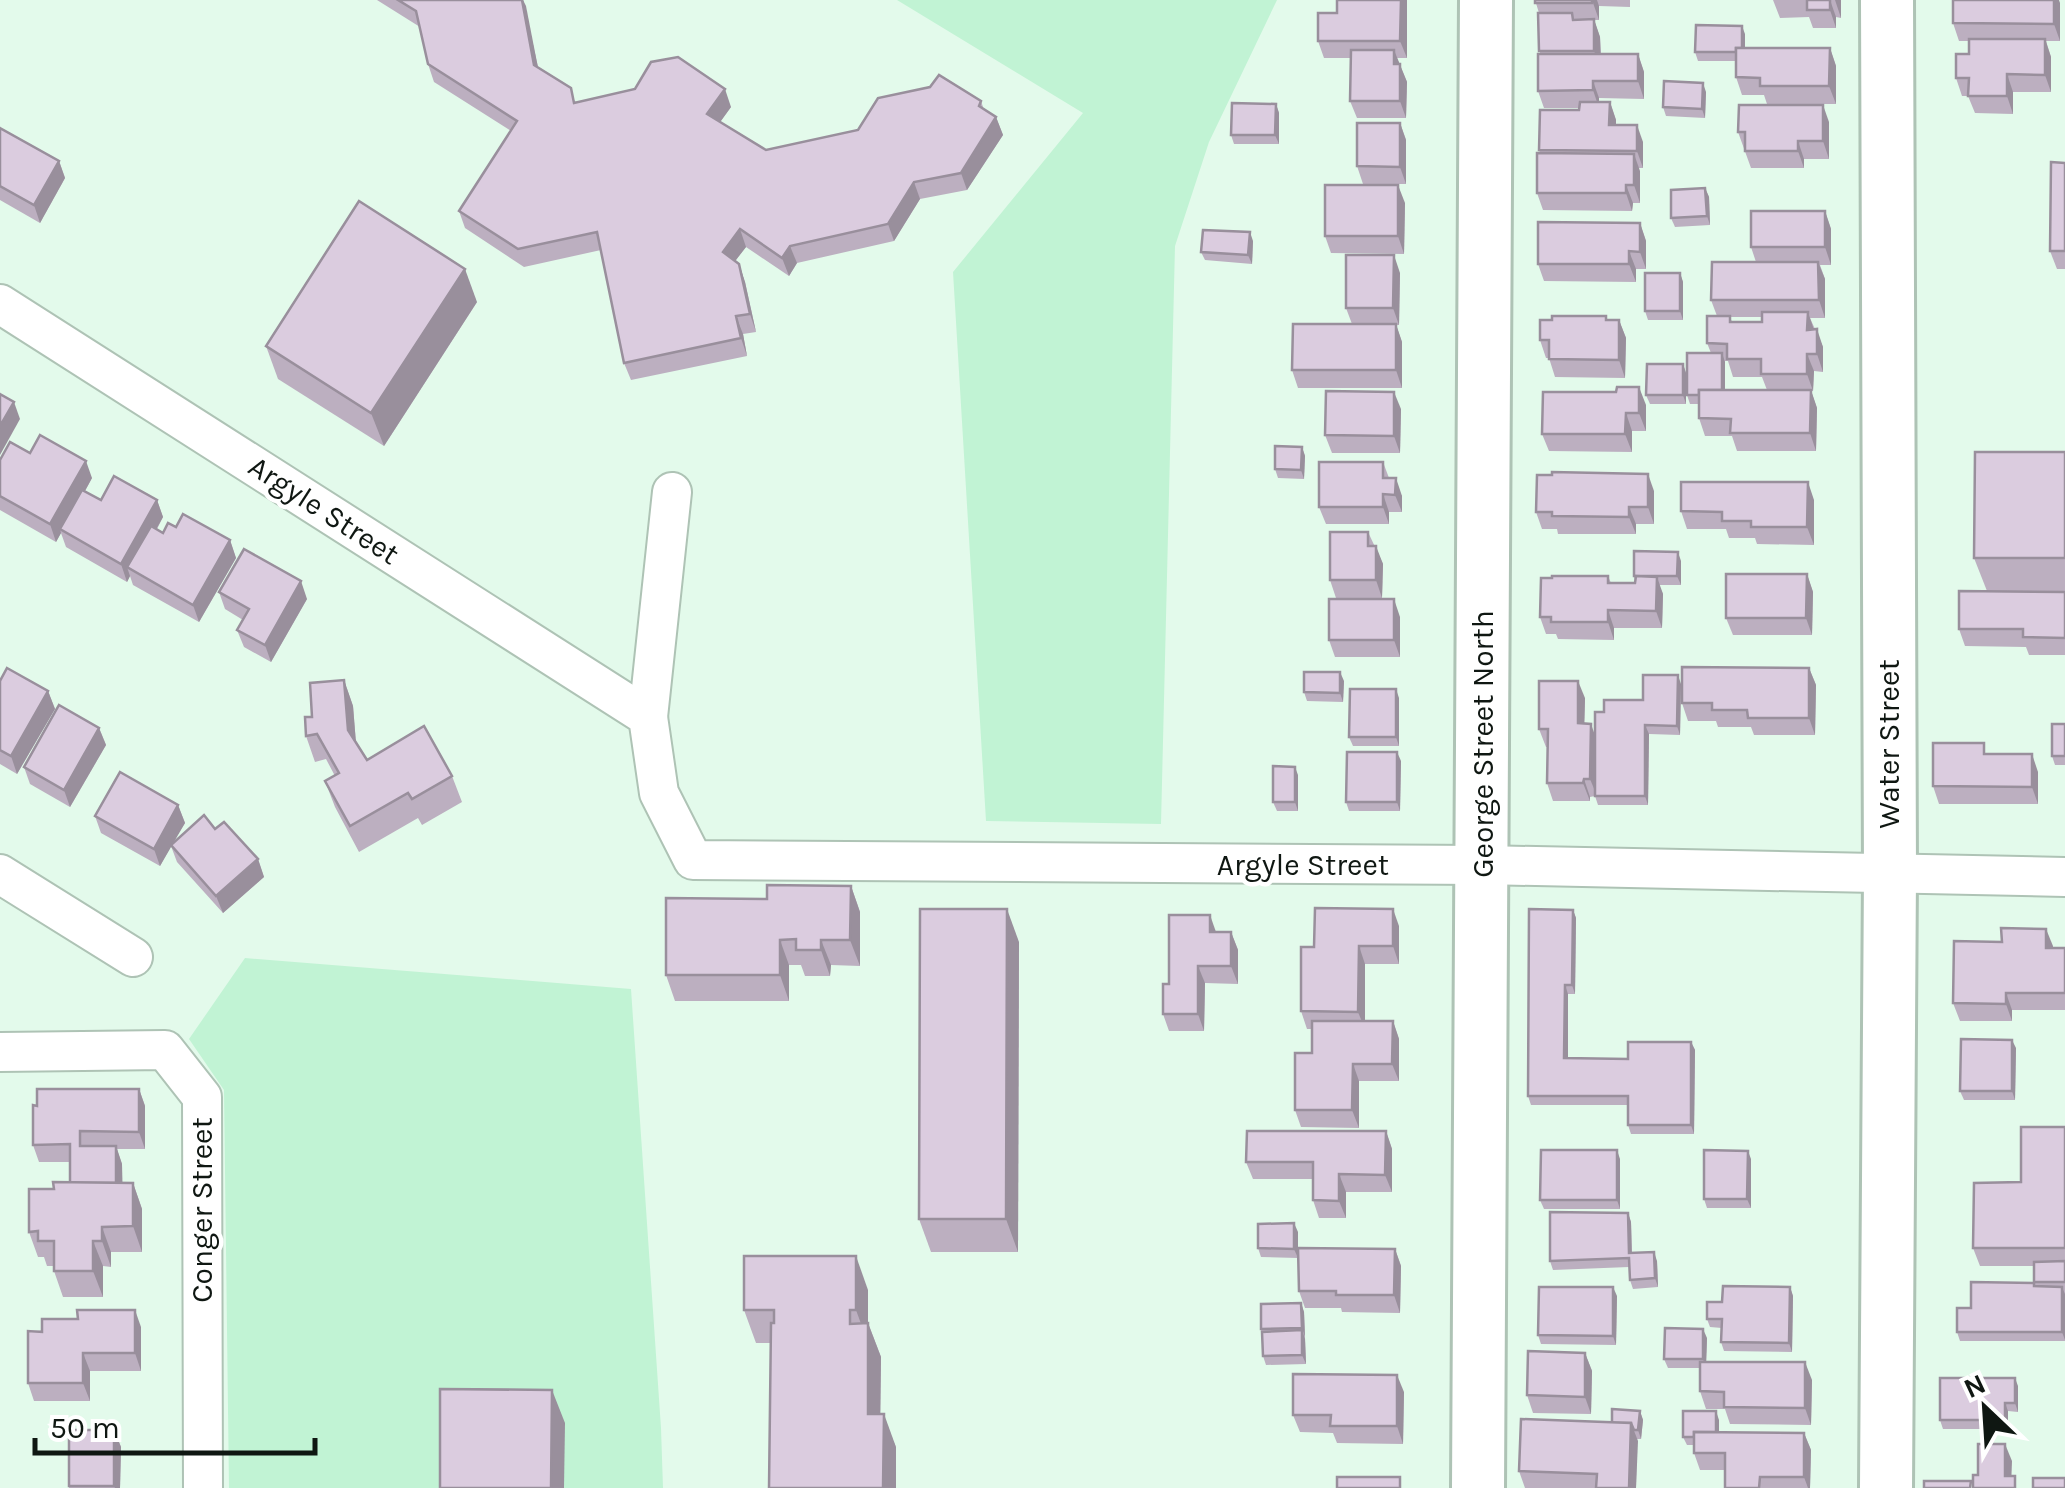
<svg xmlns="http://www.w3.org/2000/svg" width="2065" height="1488" viewBox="0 0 2065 1488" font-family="Karla,sans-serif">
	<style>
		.green { fill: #c1f3d4 }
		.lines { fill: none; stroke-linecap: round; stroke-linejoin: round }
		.minor-casing { stroke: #aec3b5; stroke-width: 42 }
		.secondary-casing { stroke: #aec3b5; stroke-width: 58 }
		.minor { stroke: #fff; stroke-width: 38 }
		.secondary { stroke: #fff; stroke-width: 52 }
		.wall { fill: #bcafc0; fill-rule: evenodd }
		.shaded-wall { fill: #998f9c }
		.building { fill: #dbccdf; stroke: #998f9c; stroke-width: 2.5 }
		.labels { text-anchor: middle; stroke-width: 9; stroke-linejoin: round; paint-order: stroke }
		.street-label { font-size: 30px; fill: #0f1712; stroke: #fff }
	</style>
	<rect width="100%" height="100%" fill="#e3faeb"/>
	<g class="green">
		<polygon points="897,0 1277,0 1209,142 1175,246 1161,824 986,821 953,272 1083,113"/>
		<polygon points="245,958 631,989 661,1428 663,1488 229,1488 224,1090 189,1039"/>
	</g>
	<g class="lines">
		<g class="minor-casing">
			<g id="minor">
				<polyline points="0,304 648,717 659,793 693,860 1483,865 2065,877"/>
				<polyline points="648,717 672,492"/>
				<polyline points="0,874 133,957"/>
				<polyline points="0,1052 165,1050 202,1097 203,1488"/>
			</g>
		</g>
		<g class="secondary-casing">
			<g id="secondary">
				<polyline points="1478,1488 1486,0"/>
				<polyline points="1886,1488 1890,873 1887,0"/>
			</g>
		</g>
		<use href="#minor" class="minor"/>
		<use href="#secondary" class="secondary"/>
	</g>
	<g class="wall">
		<polygon points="377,0 523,0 538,67 576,102 731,107 720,122 766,150 858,130 981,101 984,110 996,117 1003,135 967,190 920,199 894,241 797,263 789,276 746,247 735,261 739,264 745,282 756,332 743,334 747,356 631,380 624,363 601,250 524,267 465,228 459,211 511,131 434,82 428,64 420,27"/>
		<polygon points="1337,0 1407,0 1407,58 1397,58 1407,82 1406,118 1357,118 1350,101 1350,58 1324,58 1318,41 1337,13"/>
		<polygon points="1535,0 1630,0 1630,7 1599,6 1599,20 1594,20 1600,37 1601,54 1638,54 1644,72 1644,99 1599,98 1599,102 1610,102 1616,120 1616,125 1643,142 1643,168 1639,168 1640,203 1633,203 1632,211 1543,210 1537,193 1540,153 1539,150 1579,110 1579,108 1544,108 1538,91 1540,54 1539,13"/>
		<polygon points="1773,0 1841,0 1841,18 1836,17 1836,28 1813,28 1809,17 1780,18"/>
		<polygon points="2060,3 2060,41 2046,41 2051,57 2051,92 2013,92 2013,114 1975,113 1968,96 1962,96 1956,78 1969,54 1969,41 1959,41 1953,23"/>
		<polygon points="1745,34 1745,48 1830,48 1836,66 1836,104 1767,104 1764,95 1742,95 1736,77 1736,61 1698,61 1695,52"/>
		<polygon points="1706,92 1705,118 1666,116 1663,107"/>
		<polygon points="1276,104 1279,113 1279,144 1234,144 1231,135"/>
		<polygon points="1829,122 1829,159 1804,159 1804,168 1751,168 1738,132"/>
		<polygon points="1400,123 1406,140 1406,184 1363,184 1357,166"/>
		<polygon points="0,128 59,161 65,178 40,223 0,200"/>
		<polygon points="2065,163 2065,269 2057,269 2050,251"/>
		<polygon points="1705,188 1709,197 1710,225 1675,227 1671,218"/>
		<polygon points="1405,203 1404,254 1331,253 1325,236"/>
		<path d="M 1825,211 L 1831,229 L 1831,265 L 1820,265 L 1825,279 L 1825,318 L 1810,318 L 1823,347 L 1823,372 L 1814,371 L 1813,391 L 1811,391 L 1817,408 L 1816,451 L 1737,451 L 1732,436 L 1705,436 L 1699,418 L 1699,404 L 1690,404 L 1687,395 L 1711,353 L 1707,343 L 1717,316 L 1711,300 L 1756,262 L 1751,247 ZM 1730,317 L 1762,317 L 1762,322 L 1732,322 ZM 1725,361 L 1728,361 L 1733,377 L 1762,377 L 1767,390 L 1725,390 Z"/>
		<polygon points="1640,223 1646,241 1646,269 1636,269 1636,282 1544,281 1538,264"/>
		<polygon points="1253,241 1252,264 1205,260 1201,252"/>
		<polygon points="1400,273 1399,325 1396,325 1402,342 1402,388 1298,388 1292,370 1352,324 1346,308"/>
		<polygon points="1680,273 1683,282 1683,320 1648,320 1645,311"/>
		<polygon points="477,302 384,446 278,379 266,346"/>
		<polygon points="1619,320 1626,338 1625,378 1555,377 1549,358 1546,358 1540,340"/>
		<polygon points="1683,364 1686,373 1686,404 1650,404 1646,395"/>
		<polygon points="1646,405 1646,431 1632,431 1632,452 1549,451 1542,434"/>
		<polygon points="1401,409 1400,453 1332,453 1325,435"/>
		<polygon points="1302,447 1305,456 1304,479 1278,478 1275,469"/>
		<polygon points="2065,452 2065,592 1987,591 1974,558"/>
		<polygon points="30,453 92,478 85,491 101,500 157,500 163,517 157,529 163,533 176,527 230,540 236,558 199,622 133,585 130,576 127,582 66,547 61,533 56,542 0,510 0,460"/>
		<polygon points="1383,462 1389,478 1402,496 1402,512 1389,512 1389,524 1326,524 1319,507"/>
		<polygon points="1654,491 1654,524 1636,524 1636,534 1558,534 1557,529 1542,529 1536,512"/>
		<polygon points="1814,500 1814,545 1757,544 1755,538 1729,538 1726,529 1687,529 1681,511"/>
		<polygon points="1368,532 1383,564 1382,598 1336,598 1330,580"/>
		<polygon points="1681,561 1681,585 1659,585 1663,594 1662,628 1614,628 1614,640 1558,639 1556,634 1546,634 1540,617 1608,576 1611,583 1635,583 1634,576"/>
		<polygon points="1807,574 1813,592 1812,635 1733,635 1726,618"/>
		<polygon points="219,592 307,599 271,662 244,647 237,630 243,620 225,609"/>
		<polygon points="2065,592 2065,655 2029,655 2026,647 1965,646 1959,629"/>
		<polygon points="1400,617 1400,657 1335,657 1329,640"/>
		<polygon points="1809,668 1816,685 1815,735 1754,735 1751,727 1718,727 1716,721 1688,721 1682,703"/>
		<polygon points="344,680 353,706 356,743 367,760 452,776 462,802 422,825 418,818 359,852 335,807 325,781 335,776 326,759 315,762 306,736 312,717"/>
		<polygon points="0,681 48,691 55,709 17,774 0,764"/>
		<polygon points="1344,681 1343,702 1307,701 1304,692"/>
		<polygon points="1681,684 1680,735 1649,734 1648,805 1598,805 1595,796 1590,797 1590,801 1553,801 1547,783 1547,747 1546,747 1539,729 1585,698 1584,723 1595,734 1604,712 1643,700"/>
		<polygon points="1399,698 1399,746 1353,746 1349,737"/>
		<polygon points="2065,724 2065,765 2055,765 2052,756"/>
		<polygon points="99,728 106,745 70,807 30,784 24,767"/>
		<polygon points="1988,754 2038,772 2038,804 1939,804 1933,786"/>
		<polygon points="1401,761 1400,811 1349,811 1346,802"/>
		<polygon points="1298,775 1298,811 1277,811 1273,802"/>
		<polygon points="178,805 185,823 173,842 215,829 258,859 264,877 223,913 177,862 171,846 160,866 101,833 95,816"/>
		<polygon points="851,886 860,912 860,966 831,965 830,976 805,976 801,965 789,965 789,1001 675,1001 666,975 767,899"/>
		<polygon points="1573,910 1576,918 1575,994 1568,994 1568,1058 1628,1059 1691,1042 1695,1050 1694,1134 1631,1134 1628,1125 1628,1105 1531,1105 1528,1096"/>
		<polygon points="1399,926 1399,964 1365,964 1365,1021 1393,1021 1399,1039 1399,1081 1359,1081 1359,1128 1301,1127 1295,1110 1312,1053 1312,1029 1307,1029 1301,1011 1314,947"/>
		<polygon points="2046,929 2052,948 2065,948 2065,1010 2012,1010 2012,1021 1960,1021 1953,1003 2002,942"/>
		<polygon points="1216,932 1231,932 1238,950 1238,984 1205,983 1204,1031 1169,1031 1163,1014 1169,984"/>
		<polygon points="1019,942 1018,1252 931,1252 919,1219"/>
		<polygon points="2016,1048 2015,1100 1964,1100 1960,1091"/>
		<polygon points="139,1089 145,1106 145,1149 117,1149 122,1164 122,1183 133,1183 142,1209 142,1252 111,1252 111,1267 103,1266 103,1297 63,1297 54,1271 54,1266 47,1266 44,1257 38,1257 29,1232 54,1189 70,1183 70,1162 39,1162 33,1145"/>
		<polygon points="2065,1127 2065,1341 1960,1341 1957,1332 1971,1308 2034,1283 2035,1286 2034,1282 2034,1266 1980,1266 1973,1248 2021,1182"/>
		<polygon points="1386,1131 1392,1149 1392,1192 1346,1192 1346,1218 1319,1218 1313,1200 1313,1179 1253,1179 1246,1162"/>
		<polygon points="1620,1159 1620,1209 1544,1209 1540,1200"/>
		<polygon points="1751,1159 1751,1208 1707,1208 1704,1199"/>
		<polygon points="1628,1213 1631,1222 1632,1253 1657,1261 1658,1287 1633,1289 1630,1280 1629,1267 1553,1270 1550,1261"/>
		<polygon points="1298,1232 1298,1258 1261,1257 1258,1248"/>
		<polygon points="1395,1249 1401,1266 1400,1313 1342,1312 1341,1308 1305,1308 1299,1291"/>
		<polygon points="1790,1287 1793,1296 1792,1352 1724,1351 1721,1342 1722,1328 1710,1327 1707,1319 1722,1302"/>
		<polygon points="868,1290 868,1323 881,1357 880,1414 896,1447 771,1343 756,1343 744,1310"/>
		<polygon points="1617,1296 1616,1345 1541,1344 1538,1335"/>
		<polygon points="1301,1303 1304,1312 1306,1364 1266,1365 1263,1356 1261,1329"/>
		<polygon points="141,1327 141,1371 90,1371 90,1401 34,1401 28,1383 28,1331"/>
		<polygon points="1707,1338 1706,1362 1812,1380 1811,1425 1730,1424 1725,1409 1706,1409 1700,1391 1700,1368 1668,1368 1664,1359"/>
		<polygon points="1585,1353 1592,1371 1591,1414 1533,1413 1527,1395"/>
		<polygon points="2018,1386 2018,1412 2008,1411 2008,1429 1943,1429 1940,1420"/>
		<polygon points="1404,1392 1403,1444 1337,1443 1333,1433 1300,1432 1293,1415"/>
		<polygon points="1640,1411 1643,1420 1641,1439 1637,1439 1636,1488 1525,1488 1519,1471 1612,1422"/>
		<polygon points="1719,1420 1719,1432 1804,1433 1811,1450 1810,1488 1725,1488 1725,1470 1700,1470 1694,1453 1694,1445 1687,1445 1683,1437"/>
		<polygon points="114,1430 121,1447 120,1488 69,1488 69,1486"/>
	</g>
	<g class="shaded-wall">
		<polygon points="522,0 523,0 526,6 541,83 534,65"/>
		<polygon points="1401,0 1407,0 1407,58 1400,41"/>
		<polygon points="1592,0 1597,0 1599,6 1599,20"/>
		<polygon points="1830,0 1836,17 1836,28 1830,10"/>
		<polygon points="1835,0 1841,0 1841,18"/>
		<polygon points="2054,0 2059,0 2060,3 2060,41 2054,24"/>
		<polygon points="1594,19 1600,37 1601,68 1594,51"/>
		<polygon points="1742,26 1745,34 1745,61 1742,52"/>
		<polygon points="2045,39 2051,57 2051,92 2045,75"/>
		<polygon points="1830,48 1836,66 1836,104 1829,86"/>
		<polygon points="1394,50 1407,82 1406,118 1400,101 1394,64"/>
		<polygon points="1638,54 1644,72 1644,99 1638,81"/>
		<polygon points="2007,74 2013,92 2013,114 2007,96"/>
		<polygon points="1593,81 1599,98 1599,108 1593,90"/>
		<polygon points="1703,83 1706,92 1705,118 1702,109"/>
		<polygon points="725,89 731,107 713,132 707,114"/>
		<polygon points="1610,102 1616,120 1616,142 1609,125"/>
		<polygon points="1276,104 1279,113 1279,144 1275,135"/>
		<polygon points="1823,105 1829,122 1829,159 1823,141"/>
		<polygon points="996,117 1003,135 967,190 961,173"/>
		<polygon points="1400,123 1406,140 1406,184 1400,167"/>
		<polygon points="1637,125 1643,142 1643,168 1637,151"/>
		<polygon points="1798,141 1804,159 1804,168 1798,151"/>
		<polygon points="1634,154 1640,171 1640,203 1634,185"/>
		<polygon points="59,161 65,178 40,223 34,205"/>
		<polygon points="914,182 920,199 894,241 888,224"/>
		<polygon points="1398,185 1405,203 1404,254 1398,236"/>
		<polygon points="1626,185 1633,203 1632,211 1626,193"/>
		<polygon points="1705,188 1709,197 1710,225 1707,216"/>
		<polygon points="1825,211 1831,229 1831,265 1825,247"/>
		<polygon points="1640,223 1646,241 1646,269 1640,252"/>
		<polygon points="740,229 746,247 729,269 723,252"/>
		<polygon points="1250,232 1253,241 1252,264 1248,255"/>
		<polygon points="790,246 797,263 789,276 782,258"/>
		<polygon points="1629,251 1636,269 1636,282 1629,264"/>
		<polygon points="1394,255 1400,273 1399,325 1393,308"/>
		<polygon points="1818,262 1825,279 1825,318 1819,300"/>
		<polygon points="739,264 745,282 756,332 750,314"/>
		<polygon points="465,269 477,302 384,446 371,413"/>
		<polygon points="1680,273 1683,282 1683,320 1680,311"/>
		<polygon points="1808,312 1814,330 1807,330"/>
		<polygon points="736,316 743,334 747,356 741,338"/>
		<polygon points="1619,320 1626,338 1625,378 1619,360"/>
		<polygon points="1396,324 1402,342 1402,388 1396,370"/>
		<polygon points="1817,329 1823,347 1823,372 1817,354"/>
		<polygon points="1722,353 1725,362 1725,404 1722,395"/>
		<polygon points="1807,354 1814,371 1813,391 1807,374"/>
		<polygon points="1683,364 1686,373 1686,404 1683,395"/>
		<polygon points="1639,387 1646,405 1646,431 1639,413"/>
		<polygon points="1811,390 1817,408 1816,451 1810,433"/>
		<polygon points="1394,392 1401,409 1400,453 1394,436"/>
		<polygon points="14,402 20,419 0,455 0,426"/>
		<polygon points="1626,413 1632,431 1632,452 1625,434"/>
		<polygon points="1302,447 1305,456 1304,479 1301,470"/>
		<polygon points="86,461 92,478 63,531 60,529 61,533 56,542 50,524"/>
		<polygon points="1648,474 1654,491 1654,524 1648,507"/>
		<polygon points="1396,478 1402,496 1402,512 1395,495"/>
		<polygon points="1808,482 1814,500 1814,545 1807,527"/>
		<polygon points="1383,494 1389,512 1389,524 1383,507"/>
		<polygon points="157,500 163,517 133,571 127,567 130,576 127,582 121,564"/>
		<polygon points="1629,507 1636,524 1636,534 1629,517"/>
		<polygon points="230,540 236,558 199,622 193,605"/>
		<polygon points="1376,546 1383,564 1382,598 1376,580"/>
		<polygon points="1678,552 1681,561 1681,585 1677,576"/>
		<polygon points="1807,574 1813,592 1812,635 1806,618"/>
		<polygon points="1657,577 1663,594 1662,628 1656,611"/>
		<polygon points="301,581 307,599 271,662 265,645"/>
		<polygon points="1394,599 1400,617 1400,657 1394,640"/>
		<polygon points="1608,610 1614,628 1614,640 1608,622"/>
		<polygon points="1809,668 1816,685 1815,735 1809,718"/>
		<polygon points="1340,672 1344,681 1343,702 1340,693"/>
		<polygon points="1678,675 1681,684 1680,735 1677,726"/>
		<polygon points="344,680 353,706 357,756 348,730"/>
		<polygon points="1578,681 1585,698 1584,741 1578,723"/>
		<polygon points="1396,689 1399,698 1399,746 1396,737"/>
		<polygon points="48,691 55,709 17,774 11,756"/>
		<polygon points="1591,724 1597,741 1597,796 1590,779"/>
		<polygon points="1645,725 1649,734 1648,805 1645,796"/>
		<polygon points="99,728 106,745 70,807 64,790"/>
		<polygon points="1397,752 1401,761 1400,811 1397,802"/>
		<polygon points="2032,754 2038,772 2038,804 2032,787"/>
		<polygon points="1295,767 1298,775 1298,811 1295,802"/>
		<polygon points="1584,779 1590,797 1590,801 1583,783"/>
		<polygon points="178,805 185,823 160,866 154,849"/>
		<polygon points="258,859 264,877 223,913 216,896"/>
		<polygon points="851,886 860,912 860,966 850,940"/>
		<polygon points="1007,909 1019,942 1018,1252 1006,1219"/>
		<polygon points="1393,909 1399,926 1399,964 1393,946"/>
		<polygon points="1573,910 1576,918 1575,994 1572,985"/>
		<polygon points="1210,915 1216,932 1210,932"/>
		<polygon points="2046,929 2053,946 2052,965 2046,948"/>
		<polygon points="1231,932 1238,950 1238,984 1231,966"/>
		<polygon points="780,940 789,965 789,1001 780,975"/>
		<polygon points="821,940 831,965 830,976 821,950"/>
		<polygon points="1359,946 1365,964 1365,1029 1358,1012"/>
		<polygon points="1198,966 1205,983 1204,1031 1198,1014"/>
		<polygon points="1565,985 1568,994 1568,1067 1564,1058"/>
		<polygon points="2006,993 2012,1010 2012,1021 2006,1004"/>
		<polygon points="1393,1021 1399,1039 1399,1081 1392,1064"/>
		<polygon points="2012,1040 2016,1048 2015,1100 2012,1091"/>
		<polygon points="1691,1042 1695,1050 1694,1134 1691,1125"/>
		<polygon points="1353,1064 1359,1081 1359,1128 1352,1110"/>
		<polygon points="139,1089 145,1106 145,1149 139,1132"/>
		<polygon points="1386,1131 1392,1149 1392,1192 1385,1175"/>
		<polygon points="116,1146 122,1164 123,1204 116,1187"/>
		<polygon points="1617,1150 1620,1159 1620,1209 1617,1200"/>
		<polygon points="1748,1151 1751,1159 1751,1208 1747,1199"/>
		<polygon points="1339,1174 1346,1192 1346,1218 1339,1201"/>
		<polygon points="133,1183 142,1209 142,1252 133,1226"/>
		<polygon points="1628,1213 1631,1222 1632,1262 1629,1253"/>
		<polygon points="1294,1223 1298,1232 1298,1258 1294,1249"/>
		<polygon points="102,1227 111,1252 111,1267 102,1241"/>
		<polygon points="93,1241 103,1266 103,1297 93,1271"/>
		<polygon points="1395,1249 1401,1266 1400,1313 1394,1295"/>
		<polygon points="1654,1252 1657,1261 1658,1287 1655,1278"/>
		<polygon points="856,1256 868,1290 868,1343 856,1310"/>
		<polygon points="1613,1287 1617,1296 1616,1345 1613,1336"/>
		<polygon points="1790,1287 1793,1296 1792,1352 1789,1343"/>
		<polygon points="2062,1287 2065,1294 2065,1340 2062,1332"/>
		<polygon points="1301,1303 1304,1312 1305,1337 1302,1328"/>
		<polygon points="135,1310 141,1327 141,1371 135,1353"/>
		<polygon points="868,1323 881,1357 880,1447 868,1414"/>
		<polygon points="1703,1329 1707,1338 1706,1368 1703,1359"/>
		<polygon points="1302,1330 1305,1339 1306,1364 1302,1355"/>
		<polygon points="83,1353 90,1371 90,1401 83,1383"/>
		<polygon points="1585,1353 1592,1371 1591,1414 1585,1397"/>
		<polygon points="1805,1362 1812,1380 1811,1425 1805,1408"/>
		<polygon points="1397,1375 1404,1392 1403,1444 1397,1426"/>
		<polygon points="2015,1378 2018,1386 2018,1412 2015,1403"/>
		<polygon points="552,1390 565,1423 564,1488 551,1488"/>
		<polygon points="2005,1403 2008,1411 2008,1429 2005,1420"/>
		<polygon points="1640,1411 1643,1420 1641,1439 1638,1430"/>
		<polygon points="1716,1411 1719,1420 1719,1446 1716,1437"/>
		<polygon points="884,1414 896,1447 896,1488 883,1488"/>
		<polygon points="1631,1423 1638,1441 1636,1488 1629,1488"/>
		<polygon points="114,1430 121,1447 120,1488 115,1488 114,1486"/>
		<polygon points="1804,1433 1811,1450 1810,1488 1808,1488 1804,1477"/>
		<polygon points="2005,1444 2012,1461 2011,1488 2005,1476"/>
	</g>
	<g class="building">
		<polygon points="398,0 522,0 534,65 571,88 574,103 635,89 651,62 678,57 725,89 707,114 766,150 858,130 878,98 930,87 939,75 981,101 979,106 996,117 961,173 914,182 888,224 790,246 782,258 740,229 723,252 739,264 750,314 736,316 741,338 624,363 597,232 518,249 459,211 517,121 428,64 416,11"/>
		<polygon points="1337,0 1401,0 1400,41 1318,41 1318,13 1337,13"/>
		<rect x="1535" y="0" width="57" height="3"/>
		<rect x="1807" y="0" width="23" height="10"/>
		<polygon points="1953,0 2054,0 2054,24 1953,23"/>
		<polygon points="1538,13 1572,13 1573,20 1594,19 1594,51 1539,51"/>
		<polygon points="1696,25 1742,26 1742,48 1736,48 1736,52 1695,52"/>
		<polygon points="1969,39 2045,39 2045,75 2007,74 2007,96 1968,96 1969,78 1956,78 1956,54 1969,54"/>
		<polygon points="1736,48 1830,48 1829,86 1760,86 1760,78 1736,77"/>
		<polygon points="1351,50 1394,50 1394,64 1400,64 1400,101 1350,101"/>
		<polygon points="1538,54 1638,54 1638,81 1593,81 1593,90 1538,91"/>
		<polygon points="1664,81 1703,83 1702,109 1663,107"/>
		<polygon points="1580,102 1610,102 1609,125 1637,125 1637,151 1539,150 1540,110 1579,110"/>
		<polygon points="1232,103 1276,104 1275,135 1231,135"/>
		<polygon points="1739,105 1823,105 1823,141 1798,141 1798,151 1745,151 1745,132 1738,132"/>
		<polygon points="1357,123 1400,123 1400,167 1357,166"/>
		<polygon points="0,128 59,161 34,205 0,186"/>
		<polygon points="1537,153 1634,154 1634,185 1626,185 1626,193 1537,193"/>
		<polygon points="2051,162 2065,163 2065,251 2050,251"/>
		<rect x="1325" y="185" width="73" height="51"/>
		<polygon points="1705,188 1707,216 1671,218 1671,190"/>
		<polygon points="359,201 465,269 371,413 266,346"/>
		<rect x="1751" y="211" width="74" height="36"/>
		<polygon points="1538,222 1640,223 1640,252 1629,251 1629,264 1538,264"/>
		<polygon points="1203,230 1250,232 1248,255 1201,252"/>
		<polygon points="1346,255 1394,255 1393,308 1346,308"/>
		<polygon points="1712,262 1818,262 1819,300 1711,300"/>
		<rect x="1645" y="273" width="35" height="38"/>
		<polygon points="1762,312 1808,312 1807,330 1817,329 1817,354 1807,354 1807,374 1761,374 1761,359 1727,359 1727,344 1707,343 1707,316 1730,316 1730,322 1762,322"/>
		<polygon points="1552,316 1606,316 1606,320 1619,320 1619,360 1549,359 1549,340 1540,340 1540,320 1552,320"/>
		<polygon points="1293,324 1396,324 1396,370 1292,370"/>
		<polygon points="1687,353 1722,353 1722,390 1699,390 1699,395 1687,395"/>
		<polygon points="1647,364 1683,364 1683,395 1646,395"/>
		<polygon points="1617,387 1639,387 1639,413 1626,413 1625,434 1542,434 1543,392 1616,392"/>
		<polygon points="1699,390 1811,390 1810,433 1730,433 1731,419 1699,418"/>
		<polygon points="1326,391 1394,392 1394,436 1325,435"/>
		<polygon points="0,394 14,402 0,426"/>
		<polygon points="40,435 86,461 50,524 0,496 0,460 10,442 30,453"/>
		<polygon points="1275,446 1302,447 1301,470 1275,469"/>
		<polygon points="1975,452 2065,452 2065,558 1974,558"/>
		<polygon points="1319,462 1383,462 1383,478 1396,478 1395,495 1383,494 1383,507 1319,507"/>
		<polygon points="1552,472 1648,474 1648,507 1629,507 1629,517 1552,516 1552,512 1536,512 1537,475 1552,475"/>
		<polygon points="114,476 157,500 121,564 60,529 82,490 101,500"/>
		<polygon points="1681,482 1808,482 1807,527 1751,527 1751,521 1722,521 1722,512 1681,511"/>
		<polygon points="183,514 230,540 193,605 127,567 151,526 163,533 168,523 176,527"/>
		<polygon points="1330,532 1368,532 1368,546 1376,546 1376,580 1330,580"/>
		<polygon points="244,549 301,581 265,645 237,630 249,609 219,592"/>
		<polygon points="1634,551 1678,552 1677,576 1634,576"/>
		<polygon points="1726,574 1807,574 1806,618 1726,618"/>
		<polygon points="1552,576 1608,576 1608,583 1635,583 1636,576 1657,577 1656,611 1608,610 1608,622 1551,622 1551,617 1540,617 1541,578 1552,578"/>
		<polygon points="1959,591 2065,592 2065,638 2023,637 2023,629 1959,629"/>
		<rect x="1329" y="599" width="65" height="41"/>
		<polygon points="1682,667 1809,668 1809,718 1748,718 1747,710 1712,710 1712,703 1682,703"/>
		<polygon points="7,668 48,691 11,756 0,750 0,681"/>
		<polygon points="1304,672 1340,672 1340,693 1304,692"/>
		<polygon points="1643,675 1678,675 1677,726 1645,725 1645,796 1595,796 1595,712 1604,712 1604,700 1643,700"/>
		<polygon points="344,680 348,730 367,760 424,726 452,776 412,799 408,793 350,826 325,781 339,773 317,734 306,736 305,717 312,717 310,683"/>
		<polygon points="1539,681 1578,681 1578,723 1591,724 1590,779 1584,779 1583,783 1547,783 1548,729 1539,729"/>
		<polygon points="1350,689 1396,689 1396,737 1349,737"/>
		<polygon points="59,705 99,728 64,790 24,767"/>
		<rect x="2052" y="724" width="13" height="32"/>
		<polygon points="1933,743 1984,743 1984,754 2032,754 2032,787 1933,786"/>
		<polygon points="1347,752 1397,752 1397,802 1346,802"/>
		<polygon points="1273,766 1295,767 1295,802 1273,802"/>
		<polygon points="120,772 178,805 154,849 95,816"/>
		<polygon points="204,815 215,829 224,822 258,859 216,896 171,845"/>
		<polygon points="767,885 851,886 850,940 821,940 821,950 796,950 796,939 780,940 780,975 666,975 666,898 767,899"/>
		<polygon points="1315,908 1393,909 1393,946 1359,946 1358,1012 1301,1011 1301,947 1314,947"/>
		<polygon points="920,909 1007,909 1006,1219 919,1219"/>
		<polygon points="1529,909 1573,910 1572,985 1565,985 1564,1058 1628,1059 1628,1042 1691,1042 1691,1125 1628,1125 1628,1096 1528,1096"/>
		<polygon points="1169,915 1210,915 1210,932 1231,932 1231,966 1198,966 1198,1014 1163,1014 1163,984 1169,984"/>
		<polygon points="2001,928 2046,929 2046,948 2065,948 2065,993 2006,993 2006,1004 1953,1003 1954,941 2002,942"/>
		<polygon points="1312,1021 1393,1021 1392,1064 1353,1064 1352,1110 1295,1110 1295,1053 1312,1053"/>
		<polygon points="1961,1039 2012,1040 2012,1091 1960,1091"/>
		<polygon points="37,1089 139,1089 139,1132 80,1131 80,1146 116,1146 116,1183 70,1183 70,1144 33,1145 33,1105 37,1106"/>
		<polygon points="2021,1127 2065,1127 2065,1248 1973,1248 1974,1183 2021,1182"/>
		<polygon points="1247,1131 1386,1131 1385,1175 1339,1174 1339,1201 1313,1200 1313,1162 1246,1162"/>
		<polygon points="1541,1150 1617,1150 1617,1200 1540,1200"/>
		<polygon points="1704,1150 1748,1151 1747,1199 1704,1199"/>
		<polygon points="53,1182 133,1183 133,1226 102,1227 102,1241 93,1241 93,1271 54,1271 54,1241 38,1241 38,1231 29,1232 29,1189 54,1189"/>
		<polygon points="1550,1212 1628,1213 1629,1253 1654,1252 1655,1278 1630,1280 1629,1258 1550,1261"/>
		<polygon points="1294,1223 1294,1249 1258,1248 1258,1224"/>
		<polygon points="1298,1248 1395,1249 1394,1295 1336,1295 1336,1291 1299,1291"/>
		<polygon points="744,1256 856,1256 856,1310 850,1310 850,1324 868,1323 868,1414 884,1414 883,1488 769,1488 771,1323 774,1323 774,1310 744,1310"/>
		<polygon points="2065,1261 2065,1282 2034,1282 2034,1262"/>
		<polygon points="1971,1282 2034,1283 2034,1286 2062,1287 2062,1332 1957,1332 1957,1308 1971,1308"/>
		<polygon points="1723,1286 1790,1287 1789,1343 1721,1342 1722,1319 1707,1319 1707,1302 1722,1302"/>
		<polygon points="1539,1287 1613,1287 1613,1336 1538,1335"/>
		<polygon points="1301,1303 1302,1328 1261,1329 1261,1304"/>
		<polygon points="77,1310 135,1310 135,1353 83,1353 83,1383 28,1383 28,1331 42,1332 42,1319 78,1319"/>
		<polygon points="1665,1328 1703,1329 1703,1359 1664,1359"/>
		<polygon points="1302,1330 1302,1355 1263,1356 1262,1332"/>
		<polygon points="1528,1351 1585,1353 1585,1397 1527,1395"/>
		<polygon points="1700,1362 1805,1362 1805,1408 1724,1407 1724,1392 1700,1391"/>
		<polygon points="1293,1374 1397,1375 1397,1426 1330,1426 1331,1415 1293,1415"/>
		<polygon points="1940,1378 2015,1378 2015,1403 2005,1403 2005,1420 1940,1420"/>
		<polygon points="440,1389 552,1390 551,1488 440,1488"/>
		<polygon points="1612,1409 1640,1411 1638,1430 1634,1430 1631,1423 1612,1423"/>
		<polygon points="1683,1411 1716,1411 1716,1432 1694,1432 1694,1437 1683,1437"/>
		<polygon points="1521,1419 1631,1423 1629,1488 1596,1488 1597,1474 1519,1471"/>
		<rect x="69" y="1430" width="45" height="56"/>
		<polygon points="1694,1432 1804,1433 1804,1477 1760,1477 1759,1488 1725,1488 1725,1453 1694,1453"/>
		<polygon points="1978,1444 2005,1444 2005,1476 2015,1476 2015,1488 1973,1488 1973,1475 1978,1475"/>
		<rect x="1337" y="1477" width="63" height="11"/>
		<rect x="2033" y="1478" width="32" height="10"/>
		<polygon points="1924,1481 1971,1481 1970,1488 1924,1488"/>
	</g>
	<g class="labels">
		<g class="street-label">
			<text transform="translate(324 510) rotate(33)" y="10">Argyle Street</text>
			<text transform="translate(1483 744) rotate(-90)" y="10">George Street North</text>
			<text transform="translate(1889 744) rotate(-90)" y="10">Water Street</text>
			<text x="1303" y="875">Argyle Street</text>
			<text transform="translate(202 1210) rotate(-90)" y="10">Conger Street</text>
		</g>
	</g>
	<g transform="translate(1985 1408) rotate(335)" stroke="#ffffff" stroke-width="8" paint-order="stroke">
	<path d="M0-8L18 38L0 25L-18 38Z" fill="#0f1712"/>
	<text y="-15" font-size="28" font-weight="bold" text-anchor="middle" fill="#0f1712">N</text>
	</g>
	<path d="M35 1438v15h280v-15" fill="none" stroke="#0f1712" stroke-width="5"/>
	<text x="50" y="1438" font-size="30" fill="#0f1712" stroke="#ffffff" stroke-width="8" paint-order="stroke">50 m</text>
</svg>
